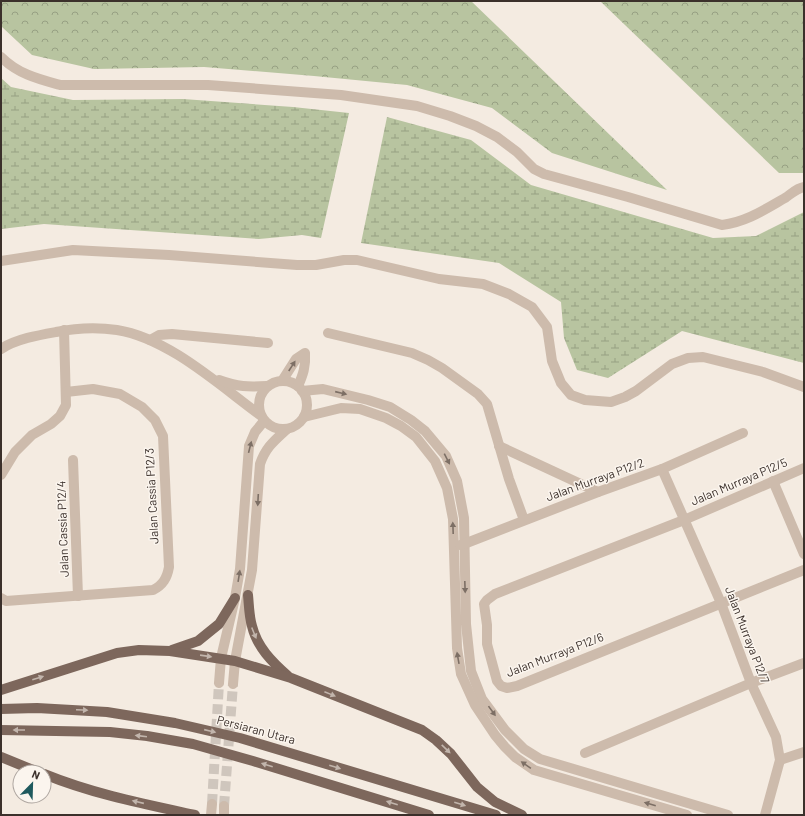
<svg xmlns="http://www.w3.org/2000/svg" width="805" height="816" font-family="Barlow,sans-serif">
	<defs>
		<pattern id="forest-crowns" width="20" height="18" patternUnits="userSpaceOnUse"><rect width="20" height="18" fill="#b8c4a0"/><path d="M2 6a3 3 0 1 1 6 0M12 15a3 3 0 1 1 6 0" fill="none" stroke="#97a083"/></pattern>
		<pattern id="wetland-marsh" width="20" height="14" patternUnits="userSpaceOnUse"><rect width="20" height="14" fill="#b8c4a0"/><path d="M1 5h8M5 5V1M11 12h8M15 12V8" fill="none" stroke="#97a083"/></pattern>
	</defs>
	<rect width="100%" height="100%" fill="#f4ebe1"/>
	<g fill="url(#forest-crowns)">
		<polygon points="1,1 471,1 667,190 552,153 492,108 407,85 314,76 204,67 94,69 32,55 2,27"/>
		<polygon points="600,1 804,1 804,173 779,173"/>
	</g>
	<g fill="url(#wetland-marsh)">
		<polygon points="1,78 11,87 73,100 183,99 293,107 349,113 321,238 302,235 259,239 44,224 1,229"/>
		<polygon points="387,117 471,140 531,185 713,238 756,236 804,212 804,363 682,331 608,378 577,370 564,338 561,302 499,263 361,243"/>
	</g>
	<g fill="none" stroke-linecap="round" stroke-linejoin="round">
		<g stroke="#cfc6bd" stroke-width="10" stroke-dasharray="10 5" stroke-linecap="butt">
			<polyline points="212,804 219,683"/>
			<polyline points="224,806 233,684"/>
		</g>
		<g stroke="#cdbbac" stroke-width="10">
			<path d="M1,57C18,74 38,79 60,85H208L341,95L417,106L450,116L476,126L497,137L517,152L534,169L544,174L628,197L722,225C746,222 764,210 785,198C791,194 797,188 804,187"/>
			<polyline points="1,261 73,250 169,255 297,265 316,265 344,260 357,260 439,279 483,284 509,294 532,307 547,327 552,361 561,383 571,395 585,400 611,402 625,397 636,391 672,364 688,358 703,357 763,372 804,387"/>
			<polyline points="328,333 412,353 428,360 442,368 478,394 487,404 509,479 524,520"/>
			<polyline points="150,340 159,335 172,334 268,343"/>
			<path d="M1,349C16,339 39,335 56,332C76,328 97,327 117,330C168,338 219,385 260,415"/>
			<path d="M219,380C238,387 248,387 267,386"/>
			<circle cx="283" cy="405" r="24"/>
			<path d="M282,381L296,359L305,353C306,366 303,375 298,386"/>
			<polyline points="302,391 323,389 368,400 390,407 411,420 425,431 446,456 457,481 464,518 466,624 471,671 482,699 505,730 524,749 540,759 728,815"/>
			<polyline points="304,417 341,408 360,409 386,418 401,426 416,437 435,461 447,488 453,519 457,648 461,674 475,705 495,735 505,747 515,757 534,770 687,815"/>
			<polyline points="499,446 598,492"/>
			<polyline points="73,460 78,596"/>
			<polyline points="804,468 684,520 495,594 487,600 484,604 487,625 487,644 497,681 501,686 507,688 517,686 804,570"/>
			<polyline points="662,469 721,603 751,683 776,737 780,760 765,815"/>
			<polyline points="1,475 15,452 32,435 51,424 60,416 66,405 64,330"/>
			<polyline points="773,481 804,554"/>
			<polyline points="460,545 464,544 598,492 662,469 743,433"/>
			<path d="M1,598L6,601L153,590C163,585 167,578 169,567L163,436L155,420L142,407L120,394L93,389L66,392"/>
			<polyline points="219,683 221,658 235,598 240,569 249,446 255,432 264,421"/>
			<path d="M233,684L235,661L252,570L260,464C266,447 274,441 287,429"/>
			<polyline points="585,753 751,683 804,663"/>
			<polyline points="780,760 804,752"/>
			<polyline points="211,815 212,804"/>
			<polyline points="224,815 224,806"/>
		</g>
		<g stroke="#7d675c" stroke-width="10">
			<path d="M248,595C249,605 249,616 252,626C257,647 272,662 288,676"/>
			<polyline points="172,650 198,641 219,624 235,598"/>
			<polyline points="1,690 117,653 139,650 170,651 235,661 291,678 422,730 436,740 451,754 477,787 495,802 522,815"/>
			<polyline points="1,709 37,708 107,712 175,723 240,738 496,815"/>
			<polyline points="1,730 110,732 147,736 193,744 253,761 429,815"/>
			<polyline points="1,757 38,772"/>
			<path d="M44,774C93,794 144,804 195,815"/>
		</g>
	</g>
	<defs><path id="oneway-solid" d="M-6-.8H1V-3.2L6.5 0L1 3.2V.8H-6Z"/></defs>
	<g fill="#7d6f65">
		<use href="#oneway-solid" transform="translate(292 366) rotate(-57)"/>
		<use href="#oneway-solid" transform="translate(341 393) rotate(13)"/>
		<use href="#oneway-solid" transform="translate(250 447) rotate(-76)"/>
		<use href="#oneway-solid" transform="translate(447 459) rotate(63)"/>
		<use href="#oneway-solid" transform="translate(258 500) rotate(93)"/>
		<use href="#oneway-solid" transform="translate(453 528) rotate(-92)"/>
		<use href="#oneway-solid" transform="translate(239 576) rotate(-81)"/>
		<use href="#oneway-solid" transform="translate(465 587) rotate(88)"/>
		<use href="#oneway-solid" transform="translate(458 658) rotate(-100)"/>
		<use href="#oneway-solid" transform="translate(492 711) rotate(54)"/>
		<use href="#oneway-solid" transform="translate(526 765) rotate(-145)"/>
		<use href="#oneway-solid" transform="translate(650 804) rotate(-164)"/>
	</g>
	<g fill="#c2b5ac">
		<use href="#oneway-solid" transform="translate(254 633) rotate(68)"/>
		<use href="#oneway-solid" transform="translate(206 656) rotate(8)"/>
		<use href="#oneway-solid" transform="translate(38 678) rotate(-18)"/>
		<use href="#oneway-solid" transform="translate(330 694) rotate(22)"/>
		<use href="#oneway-solid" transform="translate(82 710) rotate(3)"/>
		<use href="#oneway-solid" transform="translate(19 730) rotate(180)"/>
		<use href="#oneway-solid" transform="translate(210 731) rotate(13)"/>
		<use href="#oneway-solid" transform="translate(141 736) rotate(-173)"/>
		<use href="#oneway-solid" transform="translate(446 749) rotate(44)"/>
		<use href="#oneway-solid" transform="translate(267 765) rotate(-163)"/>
		<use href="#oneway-solid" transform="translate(335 767) rotate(17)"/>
		<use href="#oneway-solid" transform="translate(138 802) rotate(-167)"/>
		<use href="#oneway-solid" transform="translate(392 803) rotate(-163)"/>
		<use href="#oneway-solid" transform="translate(460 804) rotate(17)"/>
	</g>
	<g text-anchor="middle" stroke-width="3" stroke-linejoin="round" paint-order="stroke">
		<g font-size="12" fill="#3b302b" stroke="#fbf5ee">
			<text transform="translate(595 480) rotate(-20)" y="4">Jalan Murraya P12/2</text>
			<text transform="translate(739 482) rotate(-23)" y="4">Jalan Murraya P12/5</text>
			<text transform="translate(152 496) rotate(-93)" y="4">Jalan Cassia P12/3</text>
			<text transform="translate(63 529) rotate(-92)" y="4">Jalan Cassia P12/4</text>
			<text transform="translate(747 635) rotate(69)" y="4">Jalan Murraya P12/7</text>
			<text transform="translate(555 655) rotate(-21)" y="4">Jalan Murraya P12/6</text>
			<text transform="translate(256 730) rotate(15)" y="4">Persiaran Utara</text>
		</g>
	</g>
	<rect width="805" height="816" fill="none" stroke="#3b302b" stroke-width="4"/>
	<g transform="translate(32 784) rotate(23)"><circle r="19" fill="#fbf5ee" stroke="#aea6a0"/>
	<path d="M0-3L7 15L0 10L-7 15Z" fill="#1f5a5e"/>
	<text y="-6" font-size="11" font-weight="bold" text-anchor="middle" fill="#3b302b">N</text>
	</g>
</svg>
